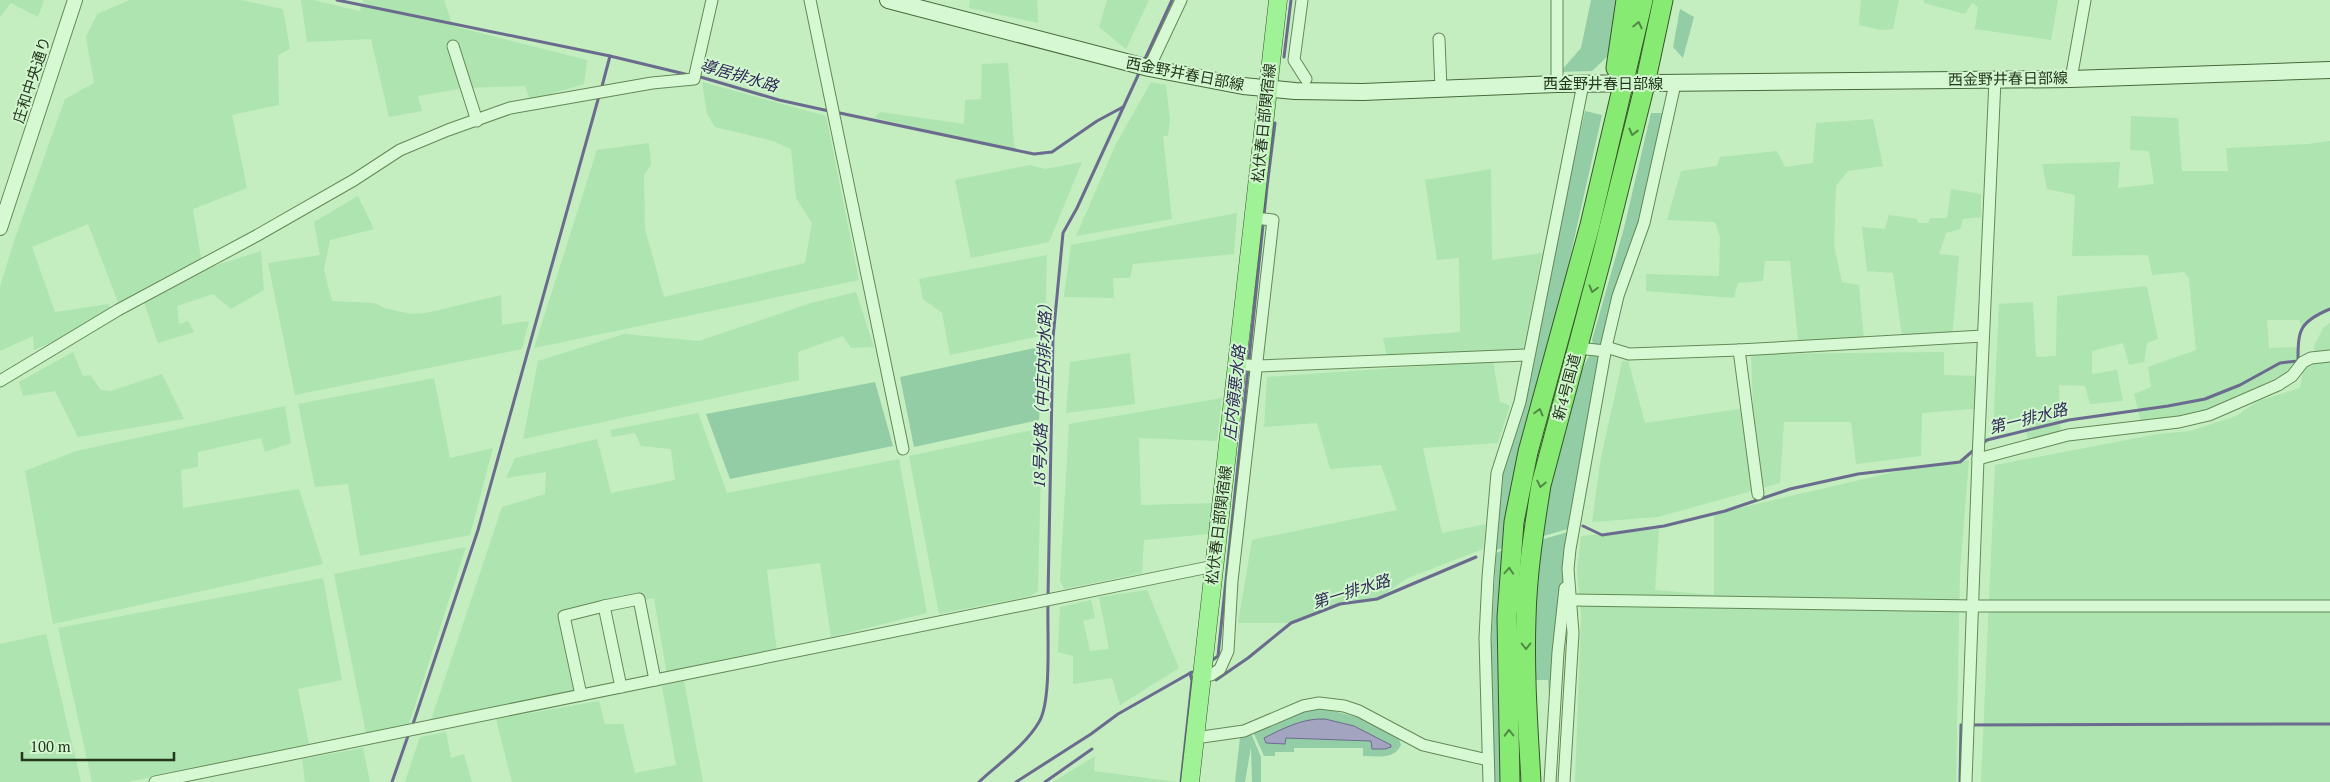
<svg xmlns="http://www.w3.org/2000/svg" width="2330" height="782" font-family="'PT Serif','Noto Sans JP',serif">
	<rect width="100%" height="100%" fill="#c4eebf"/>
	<g fill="#ade4af">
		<polygon points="0,0 44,0 38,17 11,3 0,17"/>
		<polygon points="130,0 241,0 283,9 290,49 278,55 279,105 232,115 247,188 193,209 202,264 201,270 261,251 264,290 231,309 213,294 177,306 179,324 188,321 194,332 158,343 143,300 121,310 88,224 32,247 55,312 109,304 112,317 34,350 33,336 0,351 0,287 14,241 65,99 94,83 86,37 97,14"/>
		<polygon points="301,0 313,0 360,11 363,0 444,0 453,26 587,60 584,84 530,100 525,86 464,88 418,96 422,111 389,117 371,39 307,42"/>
		<polygon points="970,0 1037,0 1038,23 969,8"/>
		<polygon points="1107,0 1149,0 1126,49 1099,27"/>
		<polygon points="1861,0 1899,0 1893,29 1881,30 1859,25"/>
		<polygon points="1924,0 2058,0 2051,40 1975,29 1978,7 1972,3 1965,14 1924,3"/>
		<polygon points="1008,63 1014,144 1016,151 875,118 880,112 964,124 965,100 981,99 982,64"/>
		<polygon points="702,82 826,116 859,280 534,348 597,150 649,143 651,165 644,175 645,229 664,297 805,263 812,223 796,198 791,149 773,141 715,127 707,114"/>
		<polygon points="1151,82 1166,85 1170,120 1168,136 1163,136 1172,219 1076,236 1116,144"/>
		<polygon points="2131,116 2178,118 2182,171 2228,171 2226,148 2308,144 2330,141 2330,309 2312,317 2303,330 2299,320 2267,320 2269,348 2299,347 2298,367 2222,405 2182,419 2141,422 2134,394 2151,387 2148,367 2196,350 2189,279 2184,272 2152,275 2148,255 2072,256 2075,195 2047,189 2042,164 2120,162 2118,188 2154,184 2149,151 2130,150"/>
		<polygon points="1873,119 1883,166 1848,171 1836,186 1834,245 1842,282 1859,285 1864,340 1798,340 1790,261 1765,261 1763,281 1738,283 1734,298 1646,291 1646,274 1719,276 1720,237 1715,222 1667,220 1681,171 1717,166 1720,157 1777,151 1785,167 1813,163 1816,123"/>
		<polygon points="1082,162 1049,242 971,258 955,180 1030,165 1045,169"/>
		<polygon points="1491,169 1492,260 1542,253 1523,354 1387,358 1383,338 1460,332 1459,258 1437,260 1425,180"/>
		<polygon points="1951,189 1981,194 1981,217 1963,219 1960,229 1946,233 1939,254 1959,256 1952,340 1902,335 1893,273 1867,271 1862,227 1885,229 1889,215 1917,219 1918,223 1928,223 1930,218 1947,218"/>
		<polygon points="358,196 374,229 330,240 324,270 332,301 374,303 385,308 410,314 426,313 501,295 502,325 529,321 522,349 295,395 268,263 320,255 314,222"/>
		<polygon points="1237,213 1234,254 1133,264 1130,278 1113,278 1114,298 1064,297 1071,245"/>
		<polygon points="1047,255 1045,335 950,355 942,313 923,299 919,279"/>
		<polygon points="2147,286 2158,339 2147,343 2144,362 2129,365 2123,343 2092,351 2092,374 2117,370 2123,401 2090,404 2085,386 2059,385 2061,441 2030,445 2023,422 1993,428 1999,304 2033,302 2036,357 2056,356 2057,296"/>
		<polygon points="856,292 874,347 851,348 843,336 798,352 799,380 523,439 538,361 624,334 699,341 811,303"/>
		<polygon points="2330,323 2330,355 2315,355 2314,346 2323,328"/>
		<polygon points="73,352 83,376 90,375 101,390 111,391 162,374 184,419 78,437 55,391 23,396 19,382"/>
		<polygon points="1944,352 1944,375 1985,376 1984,408 1922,413 1921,456 1856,464 1851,422 1784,422 1780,483 1658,517 1592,522 1600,463 1622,362 1628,360 1645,423 1753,407 1751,354"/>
		<polygon points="1130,353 1135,404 1066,413 1070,362"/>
		<polygon points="2305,359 2330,360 2330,782 1981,782 1995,465 2158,434 2190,431 2236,416 2258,401 2300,388"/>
		<polygon points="1493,361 1500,402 1510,405 1498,443 1423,448 1442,533 1486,524 1483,549 1408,578 1377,599 1334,605 1291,623 1238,623 1252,540 1397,510 1381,465 1330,469 1317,423 1264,427 1267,377"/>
		<polygon points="434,378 450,458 493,448 470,535 360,556 348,484 315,487 298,404"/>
		<polygon points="1222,398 1217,441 1139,438 1141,505 1214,503 1209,534 1144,540 1142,573 1064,589 1060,580 1069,424"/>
		<polygon points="285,406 291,443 265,452 261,438 198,452 198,467 181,470 183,508 299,489 323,564 53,624 25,471 76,451"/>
		<polygon points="698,413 727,493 899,459 927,613 831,637 820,563 767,570 777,652 667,675 654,598 568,618 584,694 430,723 502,507 545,494 546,472 506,478 515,458 597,439 611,493 675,480 671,449 641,446 635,433 612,437 610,430"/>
		<polygon points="1042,428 1038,591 1031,596 939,614 909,456"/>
		<polygon points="1969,460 1960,571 1956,782 1575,782 1581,616 1577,571 1581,536 1659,529 1655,590 1714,595 1714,514 1907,469"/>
		<polygon points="466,547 409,724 366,733 334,574"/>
		<polygon points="323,578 342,680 298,689 309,744 128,782 92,782 58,628"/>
		<polygon points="1147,590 1179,668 1120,705 1112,678 1073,684 1073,656 1058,652 1060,607 1091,600 1095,618 1083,621 1090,651 1109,649 1099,597"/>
		<polygon points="46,634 81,782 0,782 0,644"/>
		<polygon points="684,681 703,782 512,782 496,719 599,701 605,724 623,724 635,773 676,765 662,686"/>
		<polygon points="446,732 451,758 464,754 472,782 405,782 420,737"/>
		<polygon points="363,748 370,782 305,782 302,759"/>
		<polygon points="1095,756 1094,771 1177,782 1053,782"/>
	</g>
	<g fill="#93cda6" fill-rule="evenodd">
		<polygon points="1591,0 1617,0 1608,56 1592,71 1560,72 1581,48"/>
		<polygon points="1680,9 1694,17 1683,58 1673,47"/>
		<polygon points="1585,111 1602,115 1505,547 1496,550 1503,473"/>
		<polygon points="1651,113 1664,113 1641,216 1602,348 1593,344 1592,340 1624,228"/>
		<polygon points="1044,346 1039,420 914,447 900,377"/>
		<path d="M1591,354H1600L1568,529L1540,537C1546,510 1576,366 1591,354Z"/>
		<polygon points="875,382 893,446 730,479 706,414"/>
		<polygon points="1568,532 1550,710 1548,680 1533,680 1533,620 1540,540"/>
		<polygon points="1504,550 1503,782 1493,782 1491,647 1496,553"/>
		<path d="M1326,709L1360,718L1399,739L1401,745C1394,760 1377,756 1363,756V748H1294V752H1275V756H1264L1253,732L1308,710ZM1325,719L1354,726L1385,749H1372L1371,741L1286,738Z"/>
		<polygon points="1251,733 1261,757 1261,782 1252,782 1251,747 1245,782 1235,782 1240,738"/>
	</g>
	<path fill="#a3a5c0" stroke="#6a6b8e" d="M1325,719L1354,726L1391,745V747L1385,749H1372L1371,741L1286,738L1285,744L1266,743L1264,738C1284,728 1303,718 1325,719Z"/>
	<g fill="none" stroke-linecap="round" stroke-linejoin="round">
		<g stroke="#6a6b8e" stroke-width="3">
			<polyline points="337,0 610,56 689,75"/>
			<polyline points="1284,57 1291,0"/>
			<polyline points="1144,61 1172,0"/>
			<polyline points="697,76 779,100 829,111"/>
			<polyline points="601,90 610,56"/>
			<polyline points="835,112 1034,154 1052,152 1097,121 1123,107"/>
			<path d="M1982,444L1987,440L2069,420L2168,406L2205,399L2240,385L2280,363L2298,361C2298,330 2299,322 2330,309"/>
			<polyline points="1583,526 1602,535 1664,526 1725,511 1790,489 1858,474 1960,462 1975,449"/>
			<polyline points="1048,597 1053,338 1063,233 1077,208 1140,71"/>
			<polyline points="1211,661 1218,656 1267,187 1275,123"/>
			<polyline points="1216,680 1248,658 1291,623 1340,604 1377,599 1476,557"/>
			<polyline points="412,727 478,530 599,96"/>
			<polyline points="392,782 409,733"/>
			<path d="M979,782C999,763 1025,746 1039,722C1052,701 1047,631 1048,603"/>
			<polyline points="1016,782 1091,734 1118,714 1192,672"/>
			<polyline points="1045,782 1092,749"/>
			<polyline points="1181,782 1192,681 1190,673"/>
			<polyline points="1960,782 1961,725 2330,724"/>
		</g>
		<defs>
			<g id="minor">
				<polyline points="810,0 903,449"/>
				<polyline points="1302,0 1294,60 1306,79"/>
				<polyline points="1557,0 1557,84"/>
				<polyline points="1439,39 1441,89"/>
				<polyline points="453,46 477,121"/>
				<polyline points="1149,68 1181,0"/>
				<polyline points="2071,79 2085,0"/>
				<polyline points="1606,347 1629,354 1739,350 1983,336"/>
				<polyline points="1578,348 1605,351"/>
				<polyline points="1739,350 1758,494"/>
				<polyline points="1237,364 1257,366 1528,355"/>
				<polyline points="0,381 118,310 256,236 354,180 400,150 448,130 510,108 652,83 694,79 712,0"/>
				<polyline points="1978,459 2068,435 2179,422 2209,415 2278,385 2292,376 2303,362 2311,358 2330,356"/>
				<polyline points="1572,600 1973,606 2330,606"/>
				<polyline points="1202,675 1211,675 1220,669 1228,651 1232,581 1273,220 1254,218"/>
				<polyline points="621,687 604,606 639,599 655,680"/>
				<polyline points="581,695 564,616 604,606"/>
				<polyline points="1195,738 1244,731 1303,706 1319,703 1344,706 1359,711 1423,745 1488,760"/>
				<polyline points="155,782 1214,566"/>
				<polyline points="1489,782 1485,638 1488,577 1497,473 1520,402 1583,84"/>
				<polyline points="1550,782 1558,652 1565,588"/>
				<polyline points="1564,782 1573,633 1568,569 1570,549 1606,347 1618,296 1644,223 1675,84"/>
				<polyline points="1966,782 1978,459 1995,80"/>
			</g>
			<polyline id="tertiary" points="0,228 75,0"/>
			<polyline id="secondary" points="888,0 1149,68 1243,86 1295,91 1363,92 1557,84 2071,79 2330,70"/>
			<polyline id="primary" points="1190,782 1278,0"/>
			<g id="trunk">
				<polyline points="1616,68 1626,0"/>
				<polyline points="1510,782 1507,617 1514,522 1528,452 1590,225 1643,0"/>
				<path d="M1531,782C1528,727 1524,672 1526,618C1527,573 1534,529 1541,485L1602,256L1645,84L1663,0"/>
			</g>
		</defs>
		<use href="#minor" stroke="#648857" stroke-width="13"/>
		<use href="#tertiary" stroke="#648857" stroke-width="16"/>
		<use href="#secondary" stroke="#48693b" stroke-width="18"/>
		<use href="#primary" stroke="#39552c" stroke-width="19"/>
		<use href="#trunk" stroke="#39552c" stroke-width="21"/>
		<use href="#minor" stroke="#d6f9d3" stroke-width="11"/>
		<use href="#tertiary" stroke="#d6f9d3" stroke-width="14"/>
		<use href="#secondary" stroke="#d6f9d3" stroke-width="16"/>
		<use href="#primary" stroke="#9ff396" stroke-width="18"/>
		<use href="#trunk" stroke="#87ea72" stroke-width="19"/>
	</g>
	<defs><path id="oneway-chevron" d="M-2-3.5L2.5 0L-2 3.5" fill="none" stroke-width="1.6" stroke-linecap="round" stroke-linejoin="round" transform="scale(1.25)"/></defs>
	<g stroke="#518843">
		<use href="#oneway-chevron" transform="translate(1638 25) rotate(-77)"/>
		<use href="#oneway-chevron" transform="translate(1633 132) rotate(104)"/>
		<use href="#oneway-chevron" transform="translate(1593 289) rotate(105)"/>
		<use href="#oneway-chevron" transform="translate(1539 412) rotate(-75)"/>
		<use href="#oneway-chevron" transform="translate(1541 484) rotate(102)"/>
		<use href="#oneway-chevron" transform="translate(1509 571) rotate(-86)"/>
		<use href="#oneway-chevron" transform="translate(1526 646) rotate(90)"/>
		<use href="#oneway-chevron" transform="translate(1509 733) rotate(-91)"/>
	</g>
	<g text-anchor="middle" stroke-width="4" stroke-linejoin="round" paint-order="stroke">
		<g font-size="15" fill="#24371c" stroke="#d2f6cf">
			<text transform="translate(1185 74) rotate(11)" y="5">西金野井春日部線</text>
			<text transform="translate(2008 79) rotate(-1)" y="5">西金野井春日部線</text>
			<text transform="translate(32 80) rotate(-72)" y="5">庄和中央通り</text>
			<text x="1603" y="89">西金野井春日部線</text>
			<text transform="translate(1264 123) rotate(-84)" y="5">松伏春日部関宿線</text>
			<text transform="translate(1567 387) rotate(-75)" y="5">新4号国道</text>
			<text transform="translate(1219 525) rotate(-83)" y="5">松伏春日部関宿線</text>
		</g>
		<g font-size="16" font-style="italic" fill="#312b57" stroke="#d2f6cf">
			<text transform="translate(739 75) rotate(16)" y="6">導居排水路</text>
			<text transform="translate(1042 392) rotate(-88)" y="6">18号水路（中庄内排水路）</text>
			<text transform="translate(1234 393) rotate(-84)" y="6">庄内領悪水路</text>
			<text transform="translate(2028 418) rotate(-14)" y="6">第一排水路</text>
			<text transform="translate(1351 591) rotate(-17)" y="6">第一排水路</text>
		</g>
	</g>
	<path d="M22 752v8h152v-8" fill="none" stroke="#24371c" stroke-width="2.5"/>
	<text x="30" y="752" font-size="15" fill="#24371c" stroke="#d2f6cf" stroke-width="4" paint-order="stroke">100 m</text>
</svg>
